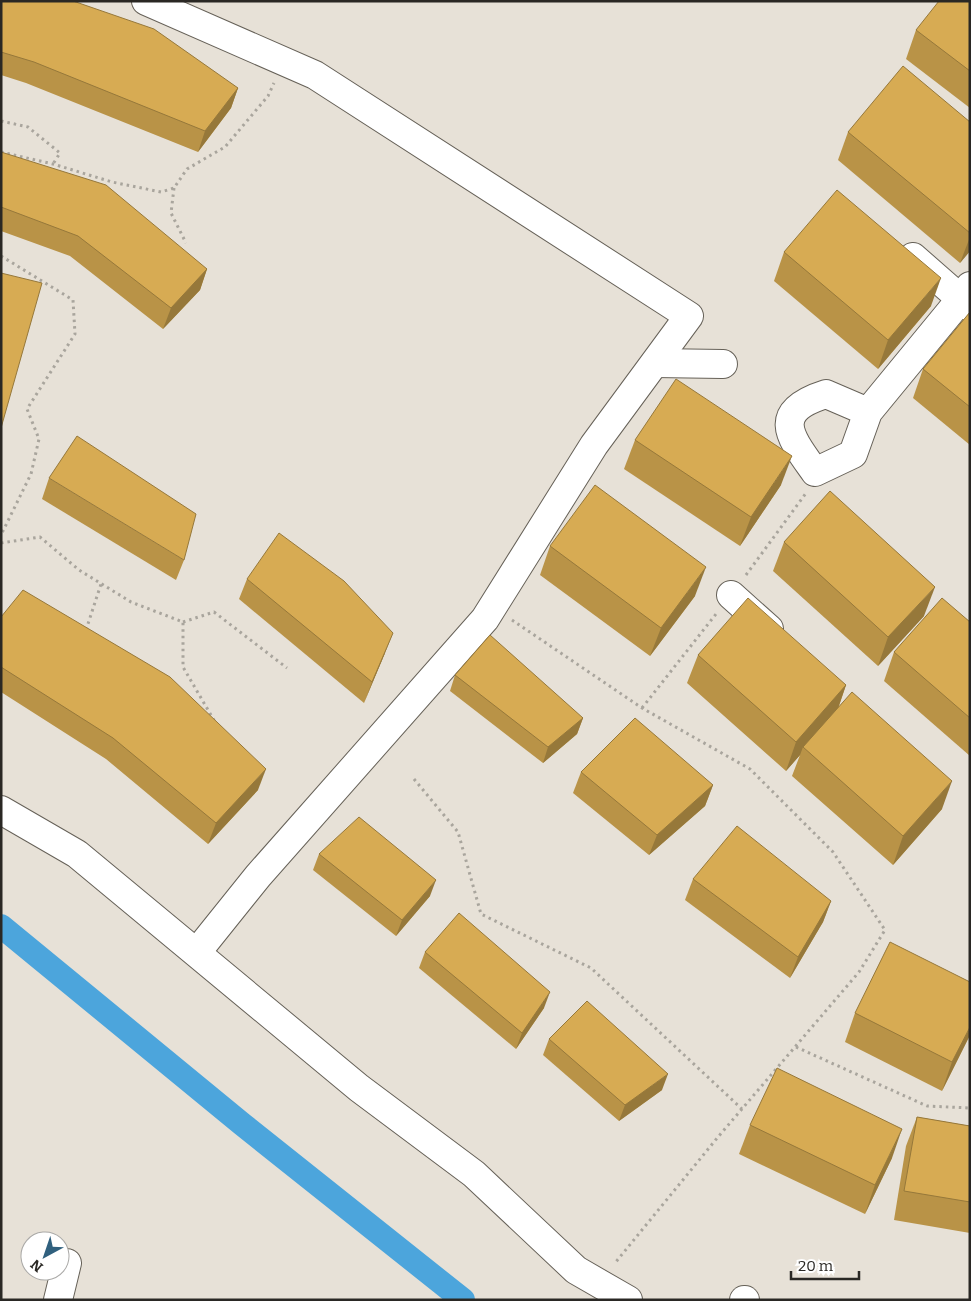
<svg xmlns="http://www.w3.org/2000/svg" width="971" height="1301" font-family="Bitter,serif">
	<rect width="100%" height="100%" fill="#e7e1d7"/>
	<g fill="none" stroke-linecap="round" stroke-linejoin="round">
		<polyline stroke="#4ca5dc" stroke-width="24" points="1,926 242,1124 463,1300"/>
		<defs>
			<g id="minor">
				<polyline points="146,1 315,75 689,316 594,445 485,619 258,876 197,952"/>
				<polyline points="913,257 970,307"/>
				<polyline points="655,363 723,364"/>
				<path d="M868,412L826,394C769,412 790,437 815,472L853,454L868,412L960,300L970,286"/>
				<polyline points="731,595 769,629"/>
				<polyline points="1,810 77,854 359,1088 474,1174 576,1270 628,1300"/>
				<polyline points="58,1300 67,1263"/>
				<polyline points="744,1300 745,1300"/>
			</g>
		</defs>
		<use href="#minor" stroke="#666158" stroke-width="30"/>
		<g stroke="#a9a59d" stroke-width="3" stroke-dasharray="2.5 4" stroke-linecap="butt">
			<polyline points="1,121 28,127 60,153 53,164"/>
			<polyline points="1,152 53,164 112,182 161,192 174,188 187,169 225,147 268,96 274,83"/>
			<polyline points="174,188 171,213 186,243"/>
			<polyline points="1,256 73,300 75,334 27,409 39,439 31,474 1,535"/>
			<polyline points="1,543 40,537 79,570 131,602 183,622 183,667 215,722"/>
			<polyline points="746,575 806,493"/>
			<polyline points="512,620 642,708 750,769 833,852 885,930 859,972 718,1137 615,1263"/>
			<polyline points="183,622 214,612 287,668"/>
			<polyline points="86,630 101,584"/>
			<polyline points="642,708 716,614"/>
			<polyline points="414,779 458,832 481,914 591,968 742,1109"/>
			<polyline points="796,1047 927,1106 970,1108"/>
		</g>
		<use href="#minor" stroke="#fff" stroke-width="28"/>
	</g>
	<g fill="#b99347">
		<polygon points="1,1 238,88 231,108 198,152 26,83 1,75"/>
		<polygon points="970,1 970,108 906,59 916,30"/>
		<polygon points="970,122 970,251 960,263 838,160 848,132"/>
		<polygon points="1,152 207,269 200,290 163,329 70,256 1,231"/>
		<polygon points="784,252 931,306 878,369 774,281"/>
		<polygon points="970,312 970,445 913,398 923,369"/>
		<polygon points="635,440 781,485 740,546 624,469"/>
		<polygon points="49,478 184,560 176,580 42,499"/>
		<polygon points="784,542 924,616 878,666 773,571"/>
		<polygon points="550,546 695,596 650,656 540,575"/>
		<polygon points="247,579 385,653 364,703 239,599"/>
		<polygon points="1,617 258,790 208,844 106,759 1,692"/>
		<polygon points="970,622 970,756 884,681 894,652"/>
		<polygon points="698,655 846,685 839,706 942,809 893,865 792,776 800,755 786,771 687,683"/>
		<polygon points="455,675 583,718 577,734 543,763 450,691"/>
		<polygon points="581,772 713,785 705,806 649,855 573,793"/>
		<polygon points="319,854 430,896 396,936 313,870"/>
		<polygon points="693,879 831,901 823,922 790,978 685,900"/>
		<polygon points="425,952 544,1008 516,1049 419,968"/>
		<polygon points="855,1013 970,1035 942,1091 845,1042"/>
		<polygon points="549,1039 662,1090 619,1121 543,1055"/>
		<polygon points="917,1117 970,1126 970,1233 894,1220 906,1146"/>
		<polygon points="750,1125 892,1158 865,1214 739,1154"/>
	</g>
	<g fill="#96783a">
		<polygon points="238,88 231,108 198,152 205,131"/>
		<polygon points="970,237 970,251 960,263"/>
		<polygon points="207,269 200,290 163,329 171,308"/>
		<polygon points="941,278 931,306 878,369 888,340"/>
		<polygon points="792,456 781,485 740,546 751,517"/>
		<polygon points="706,567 695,596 650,656 661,628"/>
		<polygon points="935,587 924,616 878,666 888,637"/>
		<polygon points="393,633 385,653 364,703 372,682"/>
		<polygon points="846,685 836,714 803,747 800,755 786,771 796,742"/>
		<polygon points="583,718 577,734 543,763 548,747"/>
		<polygon points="266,769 258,790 208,844 216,823"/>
		<polygon points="952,781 942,809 893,865 903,836"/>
		<polygon points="713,785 705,806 649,855 657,835"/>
		<polygon points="436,880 430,896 396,936 402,920"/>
		<polygon points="831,901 823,922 790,978 798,957"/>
		<polygon points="550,992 544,1008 516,1049 522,1033"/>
		<polygon points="970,1027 970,1035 942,1091 952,1062"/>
		<polygon points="668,1074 662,1090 619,1121 625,1105"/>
		<polygon points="902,1129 892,1158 865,1214 875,1185"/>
	</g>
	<g fill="#d7ab53" stroke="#96783a">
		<polygon points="1,1 73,1 154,29 238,88 205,131 34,62 1,52"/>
		<polygon points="939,1 970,1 970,71 916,30"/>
		<polygon points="903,66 970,122 970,233 848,132"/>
		<polygon points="1,152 106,185 207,269 171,308 78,236 1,207"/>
		<polygon points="837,190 941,278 888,340 784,252"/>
		<polygon points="1,273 42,283 1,428"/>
		<polygon points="970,312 970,407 923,369"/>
		<polygon points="676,379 792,456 751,517 635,440"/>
		<polygon points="77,436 196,514 184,560 49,478"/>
		<polygon points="595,485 706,567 661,628 550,546"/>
		<polygon points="830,491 935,587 888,637 784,542"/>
		<polygon points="279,533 344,581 393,633 372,682 247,579"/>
		<polygon points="23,590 170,677 266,769 216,823 113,738 1,667 1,617"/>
		<polygon points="748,598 846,685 796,742 698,655"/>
		<polygon points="942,598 970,622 970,718 894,652"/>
		<polygon points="490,635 583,718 548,747 455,675"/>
		<polygon points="852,692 952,781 903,836 803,747"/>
		<polygon points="635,718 713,785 657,835 581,772"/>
		<polygon points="359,817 436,880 402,920 319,854"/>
		<polygon points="737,826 831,901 798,957 693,879"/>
		<polygon points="459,913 550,992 522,1033 425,952"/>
		<polygon points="890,942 970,982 970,1027 952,1062 855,1013"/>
		<polygon points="587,1001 668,1074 625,1105 549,1039"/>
		<polygon points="777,1068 902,1129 875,1185 750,1125"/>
		<polygon points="917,1117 970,1126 970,1202 904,1191"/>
	</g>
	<rect width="971" height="1301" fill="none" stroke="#2a2824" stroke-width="5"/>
	<g transform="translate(45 1256) rotate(220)"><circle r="24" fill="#ffffff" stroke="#aaa9a7"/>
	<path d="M0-4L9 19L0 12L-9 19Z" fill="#30607e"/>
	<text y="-8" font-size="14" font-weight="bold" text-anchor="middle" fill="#2a2824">N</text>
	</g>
	<path d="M791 1271v8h68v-8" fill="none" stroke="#2a2824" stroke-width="2.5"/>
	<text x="798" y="1271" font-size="15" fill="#2a2824" stroke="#ffffff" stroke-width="4" paint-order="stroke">20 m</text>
</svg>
